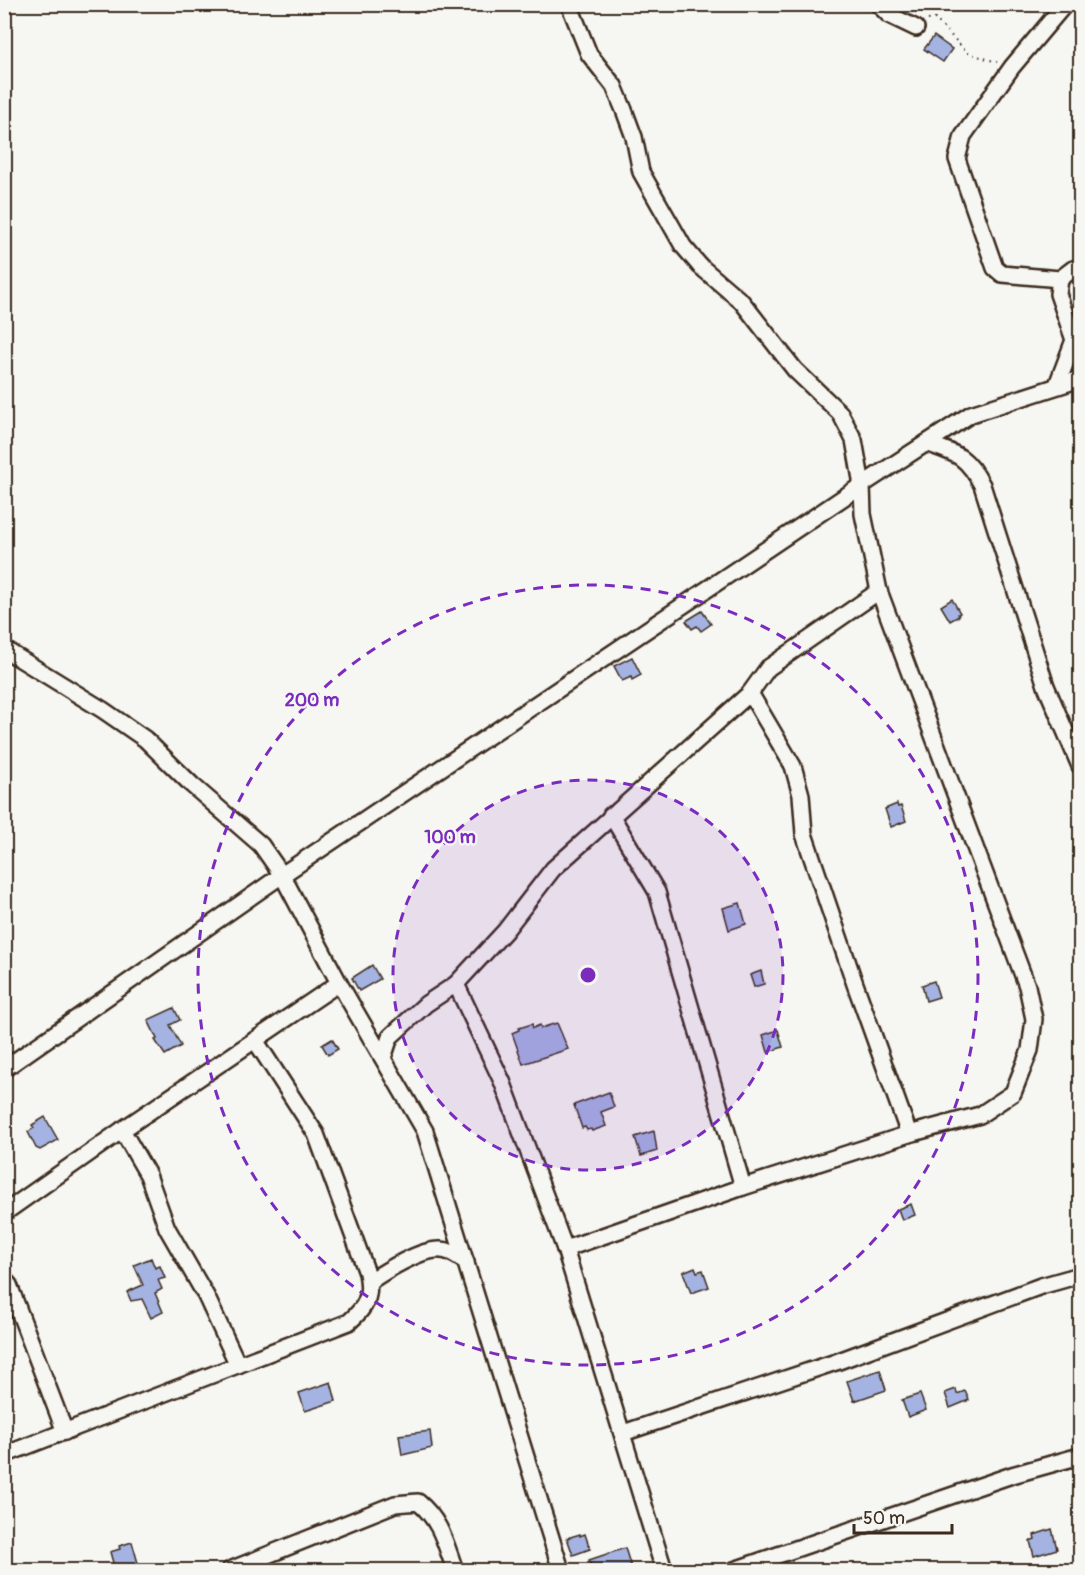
<svg xmlns="http://www.w3.org/2000/svg" width="1085" height="1575" font-family="Pangolin,sans-serif">
	<rect width="100%" height="100%" fill="#f6f6f2"/>
	<filter id="ink" filterUnits="userSpaceOnUse"><feTurbulence type="fractalNoise" baseFrequency=".0167" numOctaves="2"/><feDisplacementMap in="SourceGraphic" scale="12" xChannelSelector="R" yChannelSelector="G"/><feConvolveMatrix kernelMatrix="1 2 1 2 8 2 1 2 1" color-interpolation-filters="sRGB"/></filter>
	<g filter="url(#ink)">
		<g fill="#a4b3e2" stroke="#3b2a1e" stroke-width="1.5">
			<polygon points="934,36 952,49 943,62 924,49"/>
			<polygon points="952,599 960,613 958,614 959,616 950,621 941,606"/>
			<polygon points="702,611 711,624 701,631 697,626 692,629 686,621"/>
			<polygon points="632,657 641,675 632,680 631,677 622,681 614,666"/>
			<polygon points="897,804 898,807 901,806 906,821 891,827 885,809"/>
			<polygon points="740,903 746,924 729,930 723,908"/>
			<polygon points="372,965 380,979 359,991 352,978"/>
			<polygon points="761,971 764,984 754,987 750,975"/>
			<polygon points="934,981 939,997 926,1001 922,985"/>
			<polygon points="174,1008 180,1020 170,1025 181,1046 165,1055 155,1040 157,1039 148,1020"/>
			<polygon points="557,1023 568,1049 523,1064 512,1033 519,1030 519,1028 532,1024 533,1028 540,1025 541,1028"/>
			<polygon points="778,1030 783,1047 768,1052 763,1035"/>
			<polygon points="332,1039 338,1049 328,1055 322,1045"/>
			<polygon points="609,1092 614,1107 601,1112 606,1126 592,1131 591,1129 587,1130 585,1127 582,1128 574,1105"/>
			<polygon points="45,1117 58,1140 40,1150 36,1148 28,1132 34,1128 32,1125"/>
			<polygon points="654,1131 657,1151 641,1156 635,1137"/>
			<polygon points="911,1204 915,1215 902,1220 898,1209"/>
			<polygon points="151,1258 155,1268 160,1266 165,1278 158,1280 162,1289 155,1293 163,1312 151,1318 142,1299 131,1301 127,1292 143,1285 134,1265"/>
			<polygon points="695,1267 697,1272 703,1270 709,1287 691,1293 683,1272"/>
			<polygon points="880,1370 886,1390 854,1401 847,1381"/>
			<polygon points="331,1382 336,1401 305,1411 299,1393"/>
			<polygon points="956,1389 957,1394 965,1391 969,1400 950,1408 945,1393"/>
			<polygon points="920,1394 926,1410 908,1417 902,1400"/>
			<polygon points="430,1431 432,1448 402,1455 399,1435"/>
			<polygon points="1052,1529 1057,1549 1034,1556 1030,1541 1035,1539 1034,1535"/>
			<polygon points="580,1534 580,1536 585,1534 590,1549 573,1555 567,1538"/>
			<polygon points="132,1542 140,1570 115,1570 110,1552 120,1549 119,1546"/>
			<polygon points="625,1548 631,1567 621,1570 593,1570 589,1560"/>
		</g>
		<g fill="none" stroke-linecap="round" stroke-linejoin="round">
			<defs>
				<g id="minor">
					<polyline points="878,4 889,15 916,28"/>
					<polyline points="1065,4 1012,67 963,136 957,159 995,268 1002,274 1060,279 1073,269 1080,267"/>
					<polyline points="1057,385 1074,340 1058,294 1060,279"/>
					<path d="M926,443C957,454 966,455 982,485L1046,686L1080,766"/>
					<polyline points="4,649 103,710 145,739 192,785 261,845 282,875 339,983 425,1131 561,1570"/>
					<polyline points="750,693 793,766 801,795 804,834 855,984 909,1134"/>
					<polyline points="611,815 657,892 743,1187"/>
					<polyline points="456,984 502,1081 565,1249 664,1570"/>
					<polyline points="383,1058 390,1037 426,1004 456,984 505,931 553,869 750,693 768,668 879,591"/>
					<polyline points="4,1069 282,875 862,485 971,414 1080,379"/>
					<polyline points="122,1130 148,1175 167,1228 206,1296 238,1365"/>
					<polyline points="4,1213 122,1130 339,983"/>
					<polyline points="565,1249 743,1187 909,1134 980,1115 1013,1093 1030,1050 1034,1019 1027,986 879,591 863,514 862,485 854,440 840,413 795,370 742,302 700,266 683,246 641,172 634,137 624,110 614,86 589,54 569,4"/>
					<polyline points="4,1279 9,1285 65,1432"/>
					<path d="M369,1282C385,1271 422,1248 441,1250C451,1250 458,1257 466,1262"/>
					<polyline points="623,1433 836,1362 1041,1286 1080,1275"/>
					<path d="M4,1455L349,1322C366,1307 372,1297 367,1273L316,1134L255,1040"/>
					<path d="M230,1570L395,1504L418,1502C441,1521 445,1543 455,1570"/>
					<polyline points="734,1570 1012,1475 1080,1456"/>
				</g>
			</defs>
			<use href="#minor" stroke="#3b2a1e" stroke-width="20"/>
			<polyline stroke="#3b2a1e" stroke-width="2" stroke-dasharray="1.5 4.5" stroke-linecap="butt" points="928,20 935,19 968,53 997,62"/>
			<use href="#minor" stroke="#f6f6f2" stroke-width="15"/>
		</g>
	</g>
	<circle cx="588" cy="975" r="195" fill="#7b2cbf" fill-opacity=".12"/>
	<g fill="none" stroke="#7b2cbf" stroke-width="3" stroke-dasharray="10 8">
		<circle cx="588" cy="975" r="195"/>
		<circle cx="588" cy="975" r="390"/>
	</g>
	<circle cx="588" cy="975" r="9" fill="#7b2cbf" stroke="#f6f6f2" stroke-width="3"/>
	<g font-size="18" text-anchor="middle" font-weight="bold" fill="#7b2cbf" stroke="#f6f6f2" stroke-width="4.5" stroke-linejoin="round" paint-order="stroke">
		<text x="312" y="706">200 m</text>
		<text x="450" y="843">100 m</text>
	</g>
	<rect width="1085" height="1575" fill="none" stroke="#f6f6f2" stroke-width="24"/>
	<rect x="12" y="12" width="1061" height="1551" fill="none" stroke="#3b2a1e" stroke-width="2" filter="url(#ink)"/>
	<path d="M854 1524v9h98v-9" fill="none" stroke="#3b2a1e" stroke-width="3"/>
	<text x="863" y="1524" font-size="18" fill="#3b2a1e" stroke="#f6f6f2" stroke-width="4.5" paint-order="stroke">50 m</text>
</svg>
